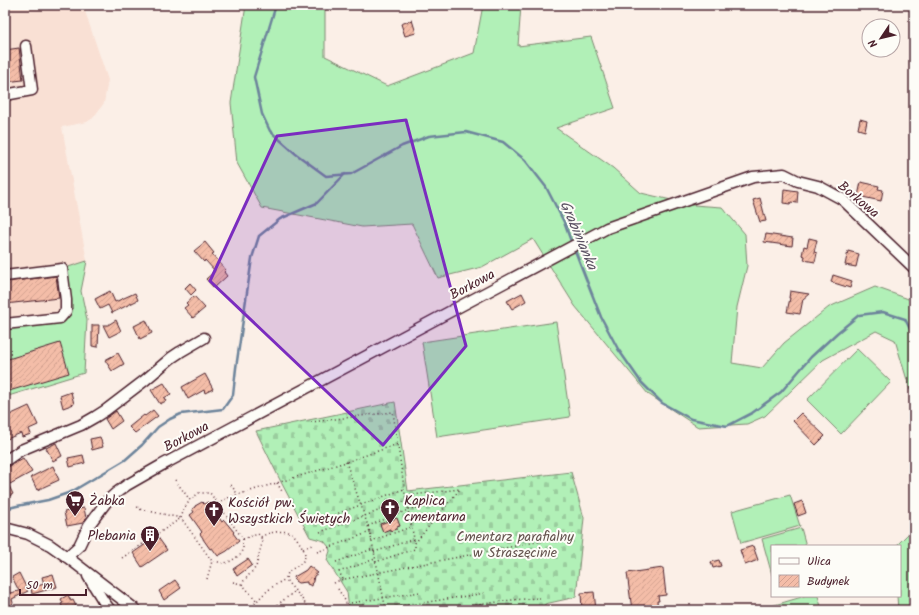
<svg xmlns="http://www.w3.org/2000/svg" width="919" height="615" font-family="Kalam,sans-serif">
	<defs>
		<pattern id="cemetery-stones" width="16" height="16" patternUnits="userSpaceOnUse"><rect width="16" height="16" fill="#b1f0b7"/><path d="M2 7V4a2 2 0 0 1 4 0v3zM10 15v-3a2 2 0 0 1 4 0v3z" fill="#9acd9e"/></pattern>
		<pattern id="building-hatch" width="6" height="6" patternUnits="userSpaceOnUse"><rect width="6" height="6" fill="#f4bda8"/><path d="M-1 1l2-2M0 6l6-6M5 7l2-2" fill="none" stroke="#d3a291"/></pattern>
	</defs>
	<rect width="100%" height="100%" fill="#fbefe7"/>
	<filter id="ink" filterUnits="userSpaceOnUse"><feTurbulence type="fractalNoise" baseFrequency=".025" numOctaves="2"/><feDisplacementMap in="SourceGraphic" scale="8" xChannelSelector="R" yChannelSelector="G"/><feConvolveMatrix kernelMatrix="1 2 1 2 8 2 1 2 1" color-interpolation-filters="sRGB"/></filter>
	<g filter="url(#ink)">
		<polygon fill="#f9e0d4" points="5,5 83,5 108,80 104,103 93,118 87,122 62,127 87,261 62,270 68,320 5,325"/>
		<g fill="#b1f0b7" stroke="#7e8871">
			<polygon points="246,5 325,5 325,56 387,86 474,53 483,5 521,5 518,46 591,37 615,108 556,128 613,168 641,193 693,205 722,207 745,234 747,266 737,307 732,363 762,368 784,343 829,307 875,287 914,301 914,391 910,390 895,340 876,331 823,360 765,416 747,424 698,427 648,394 575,306 533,239 482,267 438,278 412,224 362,227 262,208 237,163 231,103"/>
			<polygon points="87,261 81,291 87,320 84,373 5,397 5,325 68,319 62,269"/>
			<polygon points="556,322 570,417 437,437 422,342"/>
			<polygon points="857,349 891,382 841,434 807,400"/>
			<polygon points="790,495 800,526 741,543 732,511"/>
			<polygon points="801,528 806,546 772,546 772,575 762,539"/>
			<polygon points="914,528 914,610 898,610 897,596 900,596 900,546 896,546"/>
			<polygon points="805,596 818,596 822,610 758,610"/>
		</g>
		<polygon fill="url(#cemetery-stones)" stroke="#7e8871" points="395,402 408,491 571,472 584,518 576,597 545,604 544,610 349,610 347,592 327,560 330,551 329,547 324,541 310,537 281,482 256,431"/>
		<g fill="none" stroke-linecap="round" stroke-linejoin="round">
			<g stroke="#6d849b" stroke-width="2.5">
				<polyline points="276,5 254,77 262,114 270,131 296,154 326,176 351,174 402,146 429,136 466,132 503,142 525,160 546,187 564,222 572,244"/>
				<polyline points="574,248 601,317 618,349 641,382 662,403 691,419 727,426 752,413 781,392 811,357 837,333 859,315 883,312 905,319 913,335 914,348"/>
				<polyline points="5,509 17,506 48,500 71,492 125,460 142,445 158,427 170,419 181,414 223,409 233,395 236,368 252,258 259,236 280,219 317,203 345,174"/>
			</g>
		</g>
		<g fill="url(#building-hatch)" stroke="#4a1f2b">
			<polygon points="412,20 416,33 405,36 401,24"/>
			<polygon points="19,48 23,80 5,82 5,50"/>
			<polygon points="860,119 867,121 865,131 858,129"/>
			<polygon points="861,182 879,186 878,189 883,190 881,201 858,196"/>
			<polygon points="784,189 798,191 797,203 791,202 790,204 783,203"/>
			<polygon points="760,198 766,221 760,222 753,200"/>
			<polygon points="766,234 793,238 792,246 764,242"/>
			<polygon points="809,238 817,240 814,252 817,253 815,262 804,260 805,256 802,255 804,246 807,247"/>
			<polygon points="205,242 214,253 212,254 226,270 224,272 227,276 214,288 206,279 215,271 205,260 204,262 194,251"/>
			<polygon points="848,251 859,254 856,267 845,265"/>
			<polygon points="833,275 852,281 850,288 831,282"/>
			<polygon points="56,276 59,298 5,304 5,282"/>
			<polygon points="190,283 196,290 191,295 185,288"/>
			<polygon points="110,291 115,302 135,293 138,300 112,313 108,305 100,309 95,299"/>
			<polygon points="790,291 809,294 803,299 800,314 787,312 790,298 789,298"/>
			<polygon points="522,293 526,301 512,309 507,301"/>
			<polygon points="194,296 205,308 193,318 184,308 188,305 186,303"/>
			<polygon points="116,320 121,331 109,337 103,325 108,325"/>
			<polygon points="146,320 152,333 140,339 134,326"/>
			<polygon points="92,325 99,325 98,347 92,346"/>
			<polygon points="60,343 69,373 9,391 5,378 5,360"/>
			<polygon points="118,353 124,364 112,371 105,360"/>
			<polygon points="205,374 213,389 205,393 204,390 188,399 182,387"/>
			<polygon points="164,383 171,394 164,398 166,401 160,404 151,390"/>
			<polygon points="71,392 74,404 63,408 60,396"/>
			<polygon points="29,406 38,425 29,429 31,434 22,437 21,433 7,439 5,434 5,429 8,428 5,420 5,417"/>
			<polygon points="153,410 158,416 135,433 129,427 144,415 145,416"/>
			<polygon points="116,411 122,421 111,429 105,419"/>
			<polygon points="801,413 825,436 816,445 793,421"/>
			<polygon points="100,437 103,447 92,450 90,439"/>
			<polygon points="56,443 62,456 53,461 46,448"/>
			<polygon points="83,455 85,463 70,467 68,458"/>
			<polygon points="23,458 32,472 10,484 5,475 5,469"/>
			<polygon points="53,466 59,480 37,490 31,477"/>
			<polygon points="5,478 13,494 5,498"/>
			<polygon points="802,501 806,513 798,516 794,504"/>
			<polygon points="202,502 204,504 208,502 222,522 224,520 234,532 233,533 239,541 227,551 218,556 212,548 210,549 203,539 203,538 200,534 202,532 190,515 194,512 192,509 195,507 195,506"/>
			<polygon points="84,508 86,518 83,523 67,526 64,512"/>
			<polygon points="397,518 400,526 397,527 397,529 390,531 390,529 383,532 380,524"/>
			<polygon points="157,536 167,550 142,567 133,553"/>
			<polygon points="753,546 758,560 745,565 740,550"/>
			<polygon points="248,559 252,565 237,576 233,569"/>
			<polygon points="719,560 721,566 713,568 711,562"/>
			<polygon points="309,566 318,573 314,576 312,586 307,584 307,582 298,583 295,581 294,577 306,570"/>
			<polygon points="663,568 666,595 658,596 659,601 657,601 658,610 632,610 627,573"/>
			<polygon points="19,573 28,591 12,599 13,603 11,606 5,608 5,594 19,591 12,577"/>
			<polygon points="53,574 57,587 32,594 31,588 44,584 42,577"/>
			<polygon points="175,580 181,588 164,600 159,591"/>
			<polygon points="594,592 596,610 582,610 581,593"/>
			<polygon points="68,595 71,601 73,600 76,606 67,610 64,610 61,604 63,603 61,599"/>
		</g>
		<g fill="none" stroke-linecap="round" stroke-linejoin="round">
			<defs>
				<g id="minor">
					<polyline points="5,95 32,90 26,46"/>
					<polyline points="5,276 62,269 66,300 66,311 60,318 5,324"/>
					<polyline points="5,461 21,450 81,425 95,417 106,410 144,381 171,358 180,352 204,338"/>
					<polyline points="5,528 28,534 50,545 67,557 136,610"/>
					<polyline points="67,557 79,546 89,525 107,501 116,493 127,485 162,465 607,228 753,177 784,174 798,181 818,186 842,199 914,268"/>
					<polyline points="88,576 104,602 110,610"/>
				</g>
			</defs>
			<use href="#minor" stroke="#4a1f2b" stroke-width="13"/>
			<g stroke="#4a1f2b" stroke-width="1.5" stroke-dasharray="1 3" stroke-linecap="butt">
				<polyline points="311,422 393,412 406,501 415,543"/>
				<polyline points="346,462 370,532 386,610"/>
				<polyline points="175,480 190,500 199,493 210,493 243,539 243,548 240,555 231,561 225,563 212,561 181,518 184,509 190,500"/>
				<polyline points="277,483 283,493"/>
				<polyline points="231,485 238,495"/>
				<polyline points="218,504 227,498 346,462 398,444"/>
				<polyline points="408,509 448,504"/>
				<polyline points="411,520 437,517"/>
				<polyline points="312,523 404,489"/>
				<polyline points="368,526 408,510"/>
				<polyline points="320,532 406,501"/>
				<path d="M243,539L258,534L261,537C267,532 287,529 293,534C296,537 299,542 301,545C303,548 305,552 305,556C304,565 292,567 288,573C287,575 286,577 286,579L288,583L300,596L308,608"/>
				<polyline points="371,541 411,527"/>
				<polyline points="303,548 312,545"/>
				<polyline points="317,552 370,532"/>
				<polyline points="374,552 414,539"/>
				<polyline points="122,558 181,518 139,509 136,505"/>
				<polyline points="336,562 373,549"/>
				<polyline points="375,562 415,549 415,543 460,489 405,496"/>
				<polyline points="207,579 212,561"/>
				<polyline points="343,579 339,572 375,559"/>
				<polyline points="233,582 241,584 256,567 262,543 261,537"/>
				<polyline points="334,583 340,580 577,534"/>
				<polyline points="242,584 257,601"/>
				<polyline points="338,589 346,602 347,610"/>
				<polyline points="351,603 420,592"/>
				<path d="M250,610C259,597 271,586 286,579"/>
				<polyline points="271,610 295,591"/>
				<polyline points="376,610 486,593"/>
				<polyline points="444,610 511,600 540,598"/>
			</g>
			<use href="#minor" stroke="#fdfcf7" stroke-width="10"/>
		</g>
	</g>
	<path fill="#7b2cbf" fill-opacity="0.2" stroke="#7b2cbf" stroke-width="3" stroke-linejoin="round" d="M406,120L466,346L383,445L210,281L277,136Z"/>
	<defs>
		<symbol id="supermarket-pin" viewBox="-11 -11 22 30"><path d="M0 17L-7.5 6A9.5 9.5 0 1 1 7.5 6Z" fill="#4a1f2b" stroke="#fdfcf7"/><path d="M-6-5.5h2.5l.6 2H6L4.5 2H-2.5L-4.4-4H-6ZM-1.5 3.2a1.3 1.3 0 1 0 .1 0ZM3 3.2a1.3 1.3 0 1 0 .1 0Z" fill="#fff"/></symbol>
		<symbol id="church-pin" viewBox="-11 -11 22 30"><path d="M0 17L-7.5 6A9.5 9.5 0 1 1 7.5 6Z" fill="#4a1f2b" stroke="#fdfcf7"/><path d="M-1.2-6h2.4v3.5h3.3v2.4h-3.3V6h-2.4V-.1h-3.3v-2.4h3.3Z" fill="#fff"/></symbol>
		<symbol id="building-pin" viewBox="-11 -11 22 30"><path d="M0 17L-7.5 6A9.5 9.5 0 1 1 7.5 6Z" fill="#4a1f2b" stroke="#fdfcf7"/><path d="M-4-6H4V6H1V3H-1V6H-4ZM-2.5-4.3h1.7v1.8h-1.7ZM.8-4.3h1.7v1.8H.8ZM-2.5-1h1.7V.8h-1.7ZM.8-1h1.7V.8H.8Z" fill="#fff"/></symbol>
	</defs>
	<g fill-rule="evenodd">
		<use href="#supermarket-pin" x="64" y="489" width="22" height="30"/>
		<use href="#church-pin" x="379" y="497" width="22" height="30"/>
		<use href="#church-pin" x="203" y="499" width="22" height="30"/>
		<use href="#building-pin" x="139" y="524" width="22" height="30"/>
	</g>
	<g text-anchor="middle" stroke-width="4" stroke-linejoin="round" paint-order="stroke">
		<g font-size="14" fill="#4a1f2b" stroke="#fdfcf7">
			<text transform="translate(859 199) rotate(40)" y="5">Borkowa</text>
			<text transform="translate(472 284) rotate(-28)" y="5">Borkowa</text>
			<text transform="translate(186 436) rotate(-28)" y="5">Borkowa</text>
		</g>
		<g font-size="14" fill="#4a1f2b" stroke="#fdfcf7" text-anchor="start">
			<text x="89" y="505">Żabka</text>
			<text x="404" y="505">Kaplica<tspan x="404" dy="16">cmentarna</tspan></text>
			<text x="228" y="507">Kościół pw.<tspan x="228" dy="16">Wszystkich Świętych</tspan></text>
			<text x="136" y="540" text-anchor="end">Plebania</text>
		</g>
		<g font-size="14" fill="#64534e" stroke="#fdfcf7">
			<text x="515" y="541">Cmentarz parafialny<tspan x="515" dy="16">w Straszęcinie</tspan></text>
		</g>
		<g font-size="15" font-style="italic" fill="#5b5263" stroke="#fdfcf7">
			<text transform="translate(579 235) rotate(67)" y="5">Grabinianka</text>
		</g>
	</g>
	<rect width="919" height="615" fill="none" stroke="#fdfcf7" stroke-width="20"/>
	<rect x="10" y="10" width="899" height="595" fill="none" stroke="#4a1f2b" stroke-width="1.5" filter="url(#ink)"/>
	<rect x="771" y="545" width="130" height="52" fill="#fdfcf7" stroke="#b5a4a5"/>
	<rect x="779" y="558" width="20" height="6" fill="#fdfcf7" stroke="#b5a4a5"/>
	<text x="807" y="565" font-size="12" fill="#4a1f2b">Ulica</text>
	<rect x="779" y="575" width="20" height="12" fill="url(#building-hatch)" stroke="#b5a4a5"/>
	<text x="807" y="585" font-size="12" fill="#4a1f2b">Budynek</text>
	<g transform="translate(881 38) rotate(235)"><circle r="19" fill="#fdfcf7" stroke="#b5a4a5"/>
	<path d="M0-3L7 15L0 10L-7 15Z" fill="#4a1f2b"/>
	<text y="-6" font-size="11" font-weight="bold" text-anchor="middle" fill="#4a1f2b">N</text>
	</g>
	<path d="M20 589v6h66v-6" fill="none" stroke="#4a1f2b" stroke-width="2"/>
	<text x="26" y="589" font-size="12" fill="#4a1f2b" stroke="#fdfcf7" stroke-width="3" paint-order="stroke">50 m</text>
</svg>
